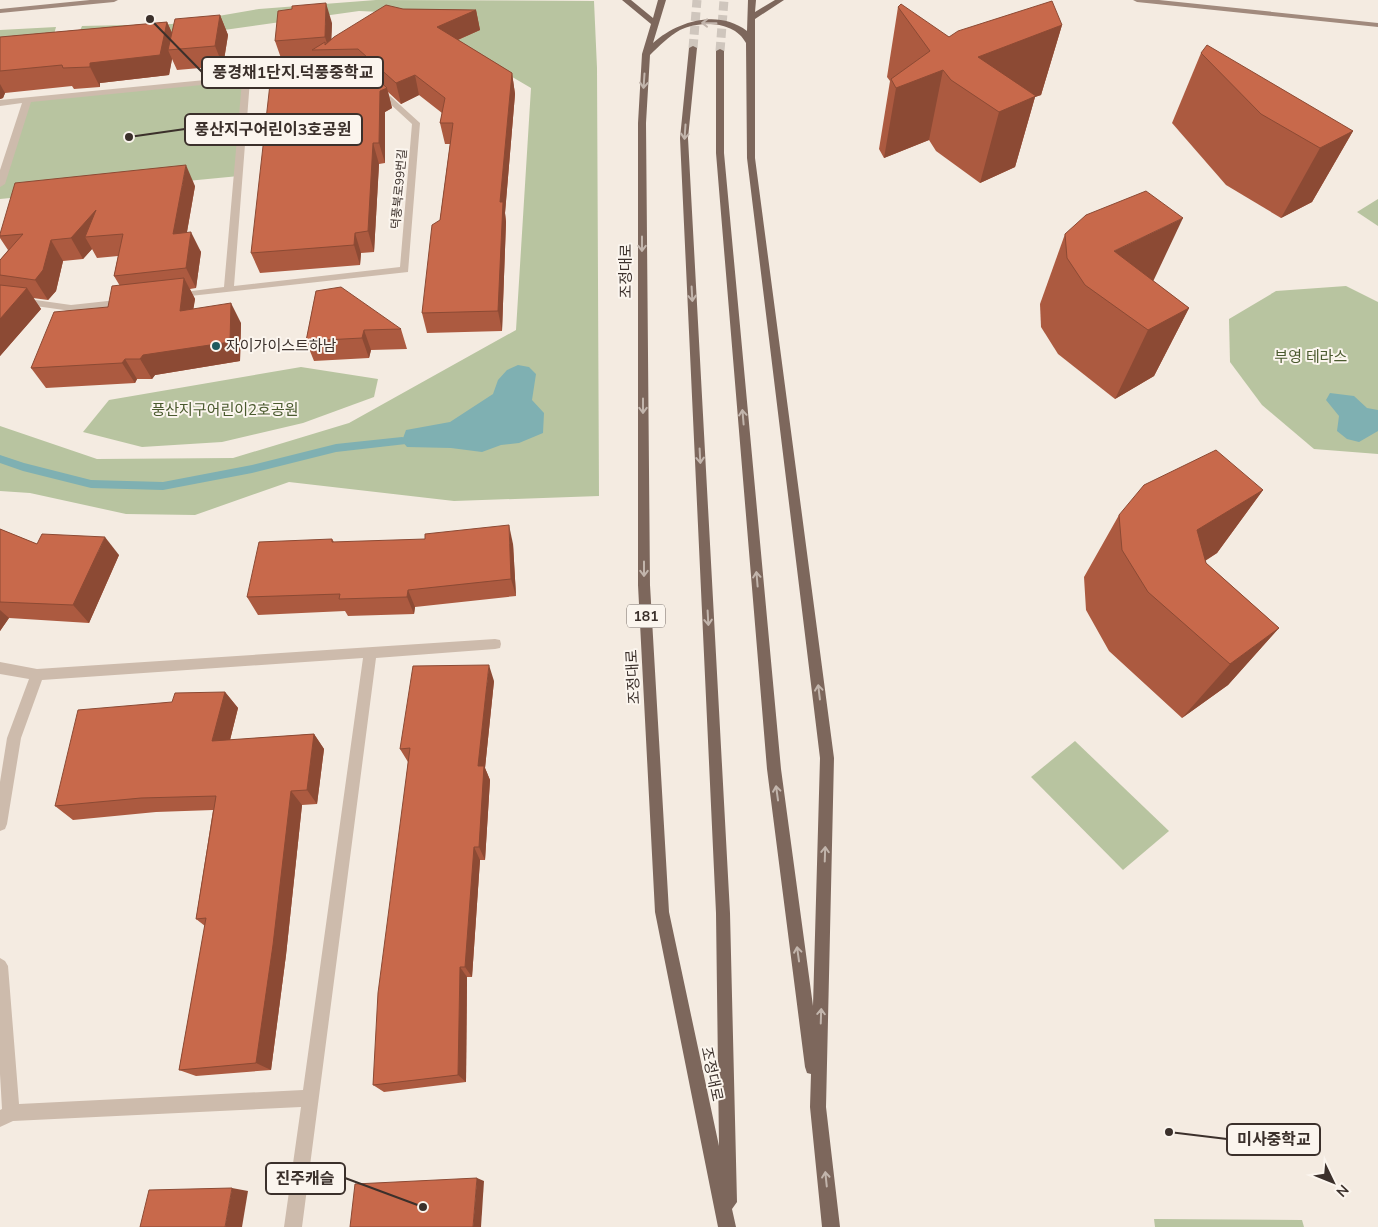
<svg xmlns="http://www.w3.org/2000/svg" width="1378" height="1227" font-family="'Nunito Sans','Noto Sans KR',sans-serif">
	<rect width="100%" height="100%" fill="#f4ebe1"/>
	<g fill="#b8c4a0">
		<polygon points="376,0 594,1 597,68 599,496 454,501 289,482 195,515 126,514 30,493 0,491 0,426 97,459 233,458 349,423 516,330 531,88 404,13 359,11 224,30 76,40 82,26 172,24 259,9"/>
		<polygon points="56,27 52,42 0,47 0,30"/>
		<polygon points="246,78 239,176 0,199 0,184 28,99"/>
		<polygon points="1378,199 1378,226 1357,212"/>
		<polygon points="1346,286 1378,302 1378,454 1314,449 1262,405 1230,362 1229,319 1276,291"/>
		<polygon points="301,367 378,379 374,397 303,423 222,442 142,447 83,432 109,400"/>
		<polygon points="1075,741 1169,831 1123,870 1031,777"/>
		<polygon points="1154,1219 1302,1220 1304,1227 1155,1227"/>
	</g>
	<g fill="#7fb0b2">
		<polygon points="518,365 529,367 536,374 532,400 544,413 543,433 519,443 501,445 482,452 451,448 407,447 402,441 406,430 450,422 493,394 498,380 507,370"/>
		<polygon points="1330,393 1354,396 1367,408 1378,410 1378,431 1359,442 1347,439 1337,431 1339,416 1326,400"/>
	</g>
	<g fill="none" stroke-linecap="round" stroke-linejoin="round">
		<polygon fill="#7fb0b2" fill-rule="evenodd" points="402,437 406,438 408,441 406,444 336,452 252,473 163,490 91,488 23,471 0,463 0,455 24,463 91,480 163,482 252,465 336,444"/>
		<g stroke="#cfc6bd" stroke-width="9" stroke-dasharray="9 4.5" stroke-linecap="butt">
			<polyline points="693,48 697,0"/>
			<polyline points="720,51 724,0"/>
		</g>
		<g fill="#cdbbac" fill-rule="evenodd">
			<polygon points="286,74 290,76 289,78 250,80 234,286 400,267 412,124 375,90 374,88 378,85 420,123 408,272 172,298 172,294 176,293 224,287 242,81 31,102 5,184 0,187 0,170 22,103 0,106 0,100 246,76"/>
			<polygon points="0,295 71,305 126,299 131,302 126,305 71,311 0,301"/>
			<polygon points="495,639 500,640 501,644 500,648 495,649 376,658 302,1227 284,1227 301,1107 13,1121 0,1127 0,1110 2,1109 0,1074 0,958 5,961 8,966 19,1104 303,1090 363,658 42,680 21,738 7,824 5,829 0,831 0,782 7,738 29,679 0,674 0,662 37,669"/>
		</g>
		<g fill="#a18a7d" fill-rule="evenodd">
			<polygon points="90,0 118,0 114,2 0,13 0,9"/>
			<polygon points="1133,0 1159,0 1378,23 1378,27 1137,2"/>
		</g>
		<path fill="#7d675c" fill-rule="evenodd" d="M622,0H631L653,18L658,0H666L653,43C678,21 718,9 747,31L748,0H756L755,12L775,0H784L755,19V158L834,758L826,1107L840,1227H822L810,1107L811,1074L807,1073L805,1067L767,769L716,153V51L720,49L724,51V153L781,769L813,1006L820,758L747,158L746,43C735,21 700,20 680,30C669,36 659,46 650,55L646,123L650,585L669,912L719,1146L716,913L680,138L689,48L693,46L697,48L688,138L730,913L737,1202L732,1209L736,1227H718L655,912L638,585V123L642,54L651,24Z"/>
	</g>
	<g fill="#ac5a40">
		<polygon points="898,7 949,37 1062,25 1041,95 1035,97 1015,167 980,183 936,151 929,140 884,158 879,149 890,81 887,77"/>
		<polygon points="403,9 476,10 480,30 458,40 512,73 515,94 505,213 506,222 502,331 427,333 422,313 440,220 450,144 445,144 440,123 442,113 419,95 401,104 388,92 392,108 385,112 385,163 379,164 374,252 361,253 360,265 260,273 251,253 296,60 282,61 275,41 332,23 331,39"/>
		<polygon points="220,15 228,35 223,66 177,70 172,59 169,75 100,83 100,87 74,89 72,86 5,93 3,98 0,99 0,37 167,22 172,33"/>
		<polygon points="1201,53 1353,131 1312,202 1281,218 1226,185 1172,123"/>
		<polygon points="195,186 187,232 201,252 196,288 190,289 195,299 193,309 241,323 240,361 155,375 152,379 137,379 135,383 46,388 31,368 108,307 120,286 114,276 118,256 97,258 92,249 83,259 63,261 56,291 48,300 33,298 41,309 0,356 0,260 8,250 0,238 0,234"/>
		<polygon points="1065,234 1153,281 1189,308 1154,376 1115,399 1058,354 1041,327 1040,304"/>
		<polygon points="316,291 401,329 407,349 371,350 369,358 314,361 306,341"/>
		<polygon points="1263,490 1217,553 1205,561 1206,563 1279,628 1228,685 1182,718 1109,651 1086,610 1084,577 1119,515"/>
		<polygon points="0,529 37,544 119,555 89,623 9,618 0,631"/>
		<polygon points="332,539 334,542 513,544 516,596 415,607 414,614 348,616 345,611 258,615 247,597"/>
		<polygon points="494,681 485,768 490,780 485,860 480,860 472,977 467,977 466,1082 384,1092 373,1085 408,762 400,749"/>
		<polygon points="225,692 238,708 230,740 314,734 324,749 317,804 302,805 286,955 271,1070 196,1076 179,1070 205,926 196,919 213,810 156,812 73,820 55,806 172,702"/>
	</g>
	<g fill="#8c4a34">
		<polygon points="326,3 332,23 331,50 329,50 325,37"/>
		<polygon points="476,10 480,30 441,47 437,27"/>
		<polygon points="220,15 228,35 223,66 215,46"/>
		<polygon points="167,22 176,42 168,50 172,59 169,75 100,83 100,87 90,67 90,63"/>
		<polygon points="1062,25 1041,95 1035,97 1015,167 980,183 999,112 978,57"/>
		<polygon points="943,70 929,140 884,158 896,88"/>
		<polygon points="512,73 515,94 505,213 506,222 502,331 498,311 500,202"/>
		<polygon points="415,75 419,95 401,104 396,83"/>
		<polygon points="0,84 5,93 3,98 0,99"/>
		<polygon points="387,88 392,108 385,112 385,163 379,143 380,91"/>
		<polygon points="1353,131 1312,202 1281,218 1320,148"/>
		<polygon points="373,143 379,164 374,252 368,231"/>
		<polygon points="186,165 195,186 183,254 173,234"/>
		<polygon points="96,210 85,237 92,249 83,259 71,238"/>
		<polygon points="1183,218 1150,288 1114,251"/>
		<polygon points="191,232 201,252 196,288 186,268"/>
		<polygon points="355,233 361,253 360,265 354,245"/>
		<polygon points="51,240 63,261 56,291 48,300 35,280"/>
		<polygon points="184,278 195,299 190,331 180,311"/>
		<polygon points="27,288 41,309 0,356 0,319"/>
		<polygon points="231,303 241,323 240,361 155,375 152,379 140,359 143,355"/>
		<polygon points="1189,308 1154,376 1115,399 1148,330"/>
		<polygon points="364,330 371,350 369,358 362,338"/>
		<polygon points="125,359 137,379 135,383 122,363"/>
		<polygon points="1263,490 1217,553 1156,592 1197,530"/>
		<polygon points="509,525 513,544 516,596 511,579"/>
		<polygon points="105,537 119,555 89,623 73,605"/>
		<polygon points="408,590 415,607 414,614 407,597"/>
		<polygon points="0,610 9,618 0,631"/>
		<polygon points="1279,628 1228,685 1182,718 1230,664"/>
		<polygon points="489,665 494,681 485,768 490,780 485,860 479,847 478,766"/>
		<polygon points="225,692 238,708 226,756 212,741"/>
		<polygon points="314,734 324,749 317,804 307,790"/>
		<polygon points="291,791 302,805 286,955 271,1070 256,1063"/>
		<polygon points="474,847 480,860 472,977 465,967"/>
		<polygon points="460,967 467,977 466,1082 458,1075"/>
		<polygon points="477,1178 484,1181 481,1227 473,1227"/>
		<polygon points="232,1188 248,1191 242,1227 225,1227"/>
	</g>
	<g fill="#c8694b" stroke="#8c4a34">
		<polygon points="1052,1 1062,25 978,57 1036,96 999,112 951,80 943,70 896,88 891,79 930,51 898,7 901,4 949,37 958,31"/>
		<polygon points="326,3 325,37 275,41 278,11 292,9 292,6"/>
		<polygon points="386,5 403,9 476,10 437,27 512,73 500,202 503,202 498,311 422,313 432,225 440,220 453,123 440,123 445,98 415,75 396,83 358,49 312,50 325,42 325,45 334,37"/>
		<polygon points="220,15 215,46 168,50 175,19"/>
		<polygon points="167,22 160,55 90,63 90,67 63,68 62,65 0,71 0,37"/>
		<polygon points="1207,45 1353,131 1320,148 1261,114 1201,53"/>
		<polygon points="354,57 387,88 380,91 379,143 373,143 368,231 355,233 354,245 251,253 271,75 297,60"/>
		<polygon points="186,165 173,234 191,232 186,268 114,276 123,234 85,237 96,210 71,238 51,240 43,270 35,280 0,275 0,260 23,234 0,236 0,234 15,183"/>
		<polygon points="1146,191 1183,218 1114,251 1189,308 1148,330 1085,285 1067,258 1065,234 1086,215"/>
		<polygon points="184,278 180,311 231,303 230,342 143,355 140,359 125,359 122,363 31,368 54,312 108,307 112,286"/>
		<polygon points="0,285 27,288 0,319"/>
		<polygon points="341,287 401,329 364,330 362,338 306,341 316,291"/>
		<polygon points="1216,450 1263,490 1197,530 1206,563 1279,628 1230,664 1148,592 1122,550 1119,515 1144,485"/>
		<polygon points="509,525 511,579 408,590 407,597 339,599 340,594 247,597 259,542 332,539 332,542 425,539 425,534"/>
		<polygon points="0,529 37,544 42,534 105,537 73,605 0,602"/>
		<polygon points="489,665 478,766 484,766 479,847 474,847 465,967 460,967 458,1075 373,1085 378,993 410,748 400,749 413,666"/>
		<polygon points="225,692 212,741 314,734 307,790 291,791 273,945 256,1063 179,1070 206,918 196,919 216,796 141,798 55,806 78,710 172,702 175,693"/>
		<polygon points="477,1178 473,1227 350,1227 355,1184"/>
		<polygon points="232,1188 225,1227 140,1227 149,1190"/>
	</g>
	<defs><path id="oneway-shaft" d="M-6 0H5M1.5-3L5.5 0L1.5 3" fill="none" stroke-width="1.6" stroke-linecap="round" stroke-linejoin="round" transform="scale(1.25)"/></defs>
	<g stroke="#c2b5ac">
		<use href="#oneway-shaft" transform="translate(709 23) rotate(-179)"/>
		<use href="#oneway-shaft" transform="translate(644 81) rotate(94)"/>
		<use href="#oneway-shaft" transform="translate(685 132) rotate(94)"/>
		<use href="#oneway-shaft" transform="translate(642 244) rotate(90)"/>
		<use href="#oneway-shaft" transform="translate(692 294) rotate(87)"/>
		<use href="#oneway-shaft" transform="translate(643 406) rotate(90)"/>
		<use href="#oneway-shaft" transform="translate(743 417) rotate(-95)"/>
		<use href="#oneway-shaft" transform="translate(700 456) rotate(87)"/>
		<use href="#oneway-shaft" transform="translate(644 569) rotate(90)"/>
		<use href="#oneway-shaft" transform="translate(757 579) rotate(-95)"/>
		<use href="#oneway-shaft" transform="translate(708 618) rotate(87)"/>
		<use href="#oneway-shaft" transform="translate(819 692) rotate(-97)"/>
		<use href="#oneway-shaft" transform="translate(777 793) rotate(-98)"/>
		<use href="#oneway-shaft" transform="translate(825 854) rotate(-88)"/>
		<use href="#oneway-shaft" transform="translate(798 954) rotate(-98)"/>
		<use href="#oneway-shaft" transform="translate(821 1016) rotate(-88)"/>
		<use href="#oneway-shaft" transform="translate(826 1179) rotate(-96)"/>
	</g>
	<circle fill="#1f5a5e" stroke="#fbf5ee" stroke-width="2" cx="216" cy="346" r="5"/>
	<g text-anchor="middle" stroke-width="4" stroke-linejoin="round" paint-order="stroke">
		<g font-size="12" fill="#3b302b" stroke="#fbf5ee">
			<text transform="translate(399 189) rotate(-85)" y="4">덕풍북로99번길</text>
		</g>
		<rect fill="#fbf5ee" stroke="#756b66" stroke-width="1" x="627" y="604.5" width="38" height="23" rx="4"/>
		<g font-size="14" font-weight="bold" fill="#3b302b">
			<text x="646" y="621">181</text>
		</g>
		<g font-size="15" fill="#3b302b" stroke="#fbf5ee">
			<text transform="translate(626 271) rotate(-90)" y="5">조정대로</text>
			<text transform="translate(633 677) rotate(-93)" y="5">조정대로</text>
			<text transform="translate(712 1074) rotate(78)" y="5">조정대로</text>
		</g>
		<g font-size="15" fill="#3b302b" stroke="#fbf5ee" text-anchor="start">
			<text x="226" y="351">자이가이스트하남</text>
		</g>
		<g font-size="15" fill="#4a5a2e" stroke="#fbf5ee">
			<text x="1311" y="362">부영 테라스</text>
			<text x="225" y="415">풍산지구어린이2호공원</text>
		</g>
	</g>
	<path fill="none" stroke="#3b302b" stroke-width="2" d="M150 19L202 72M129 137L185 129M1169 1132L1227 1139M423 1207L345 1178"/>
	<g fill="#3b302b" stroke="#fbf5ee" stroke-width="2">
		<circle cx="150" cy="19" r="5"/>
		<circle cx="129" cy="137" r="5"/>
		<circle cx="1169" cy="1132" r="5"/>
		<circle cx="423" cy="1207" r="5"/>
	</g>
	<g fill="#fbf5ee" stroke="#3b302b" stroke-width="2">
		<rect x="202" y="57" width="181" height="31" rx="5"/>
		<rect x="185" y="114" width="177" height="31" rx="5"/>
		<rect x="1227" y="1124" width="93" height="31" rx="5"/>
		<rect x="266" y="1163" width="79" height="31" rx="5"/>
	</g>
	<g font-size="16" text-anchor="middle" font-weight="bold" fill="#3b302b">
		<text x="293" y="78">풍경채1단지.덕풍중학교</text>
		<text x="273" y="135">풍산지구어린이3호공원</text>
		<text x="1274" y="1145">미사중학교</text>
		<text x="305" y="1184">진주캐슬</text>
	</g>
	<g transform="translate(1333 1182) rotate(133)" stroke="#fbf5ee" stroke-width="4" paint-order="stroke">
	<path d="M0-4L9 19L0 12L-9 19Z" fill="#3b302b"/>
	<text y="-8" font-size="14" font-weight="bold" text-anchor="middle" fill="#3b302b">N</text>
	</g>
</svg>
